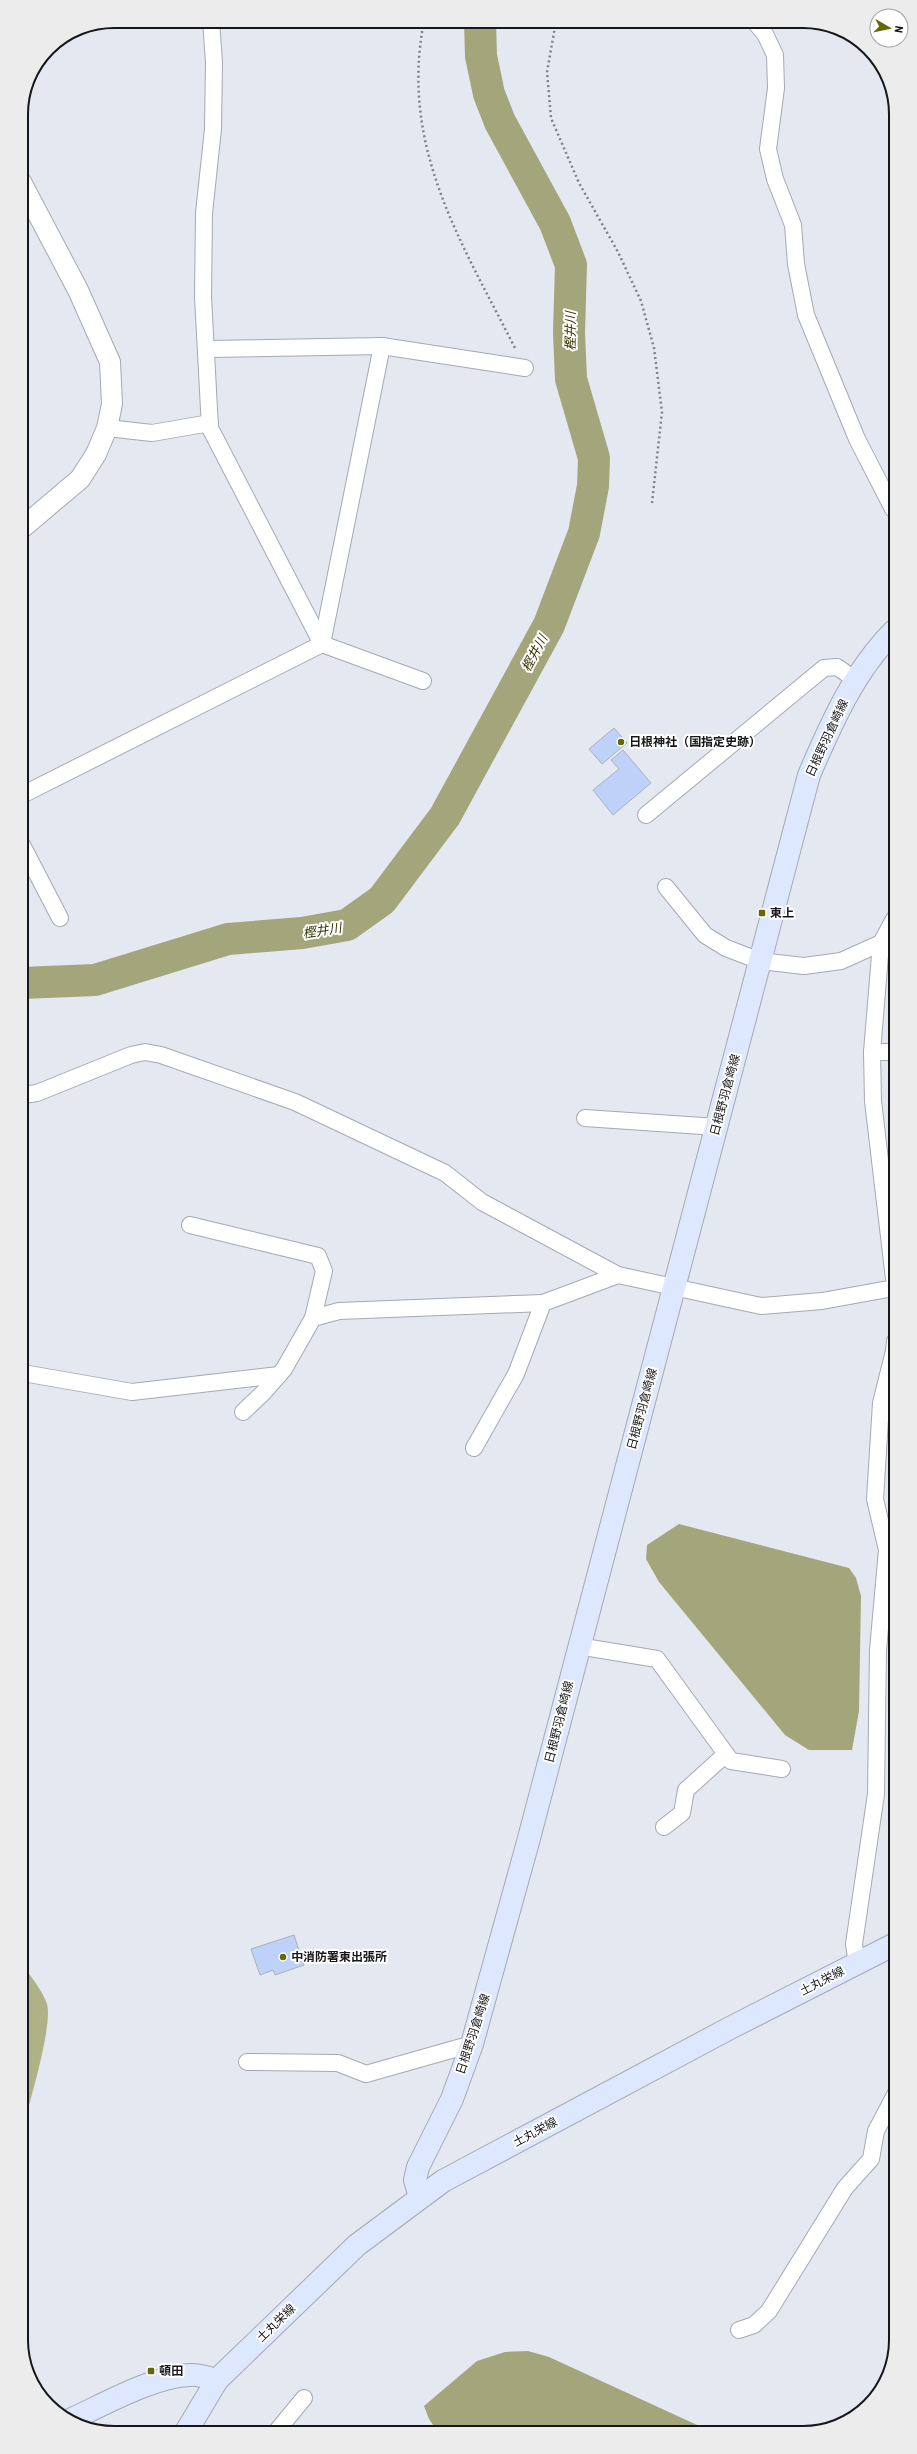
<svg xmlns="http://www.w3.org/2000/svg" width="917" height="2454" font-family="'Roboto Condensed','Noto Sans JP',sans-serif">
	<rect width="100%" height="100%" fill="#e4e8f1"/>
	<path fill="#aeb286" d="M24,1967C32,1978 42,1990 47,2004C53,2024 30,2101 24,2124Z"/>
	<g fill="#a3a67a">
		<polygon points="679,1524 849,1568 856,1578 861,1596 859,1711 852,1750 809,1750 785,1735 659,1582 646,1559 647,1545"/>
		<polygon points="528,2351 549,2357 708,2430 437,2431 429,2419 424,2406 477,2361 505,2352"/>
	</g>
	<g fill="none" stroke-linecap="round" stroke-linejoin="round">
		<polyline stroke="#a3a67a" stroke-width="32" points="22,983 95,980 228,939 302,933 347,925 382,900 445,816 549,625 584,533 593,486 594,458 571,379 569,333 571,265 555,223 500,122 489,94 481,56 480,21"/>
	</g>
	<g fill="#bdd1f9" stroke="#acb0b8">
		<polygon points="614,728 627,743 602,764 589,749"/>
		<polygon points="623,750 651,783 613,815 593,790 619,769 611,760"/>
		<polygon points="294,1935 304,1965 275,1975 273,1970 260,1975 251,1949"/>
	</g>
	<g fill="none" stroke-linecap="round" stroke-linejoin="round">
		<defs>
			<g id="minor">
				<polyline points="211,21 214,62 213,129 204,213 203,297 210,428 322,644 423,681"/>
				<polyline points="754,21 765,34 775,55 776,88 768,149 775,179 793,225 796,264 806,315 857,439 893,509"/>
				<polyline points="206,349 382,346 525,368"/>
				<polyline points="107,428 152,433 210,423"/>
				<polyline points="22,795 322,644 382,346"/>
				<polyline points="646,815 824,668 837,667 856,680"/>
				<polyline points="22,845 60,918"/>
				<polyline points="666,887 705,935 726,948 760,961 804,966 841,961 881,943 894,919"/>
				<polyline points="881,943 872,1052 873,1101 894,1279"/>
				<polyline points="872,1052 894,1052"/>
				<polyline points="23,1095 37,1093 131,1055 145,1052 161,1055 295,1102 445,1173 482,1202 618,1275"/>
				<polyline points="585,1118 717,1127"/>
				<polyline points="190,1225 318,1256 324,1271 313,1318"/>
				<polyline points="23,1373 132,1392 279,1375"/>
				<polyline points="243,1412 263,1393 284,1369 313,1318 339,1311 543,1303"/>
				<polyline points="474,1448 516,1374 543,1303 618,1275 761,1306 822,1301 894,1288"/>
				<polyline points="578,1646 657,1659 731,1761 782,1769"/>
				<polyline points="664,1827 682,1813 686,1790 726,1754"/>
				<polyline points="857,1964 854,1944 876,1794 878,1650 887,1550 875,1499 881,1403 894,1351 895,1341"/>
				<polyline points="247,2062 338,2063 366,2074 472,2044"/>
				<polyline points="739,2330 754,2325 769,2311 845,2188 871,2159 876,2131 896,2093"/>
				<polyline points="276,2432 304,2398"/>
			</g>
			<polyline id="tertiary" points="21,182 78,290 110,362 112,404 107,428 96,454 80,479 22,528"/>
			<g id="secondary">
				<path d="M420,2197L415,2180L418,2167L452,2099L472,2044L528,1842L809,775C831,724 854,671 894,631"/>
				<path d="M72,2419C105,2404 154,2376 190,2375C198,2374 209,2378 217,2380"/>
				<polyline points="186,2432 217,2380 357,2245 443,2181 730,2028 895,1944"/>
			</g>
		</defs>
		<use href="#minor" stroke="#a5a9b1" stroke-width="18"/>
		<use href="#tertiary" stroke="#a5a9b1" stroke-width="22"/>
		<use href="#secondary" stroke="#a5a9b1" stroke-width="24"/>
		<g stroke="#7e8187" stroke-width="2.5" stroke-dasharray="2 3" stroke-linecap="butt">
			<path d="M424,21C399,147 462,243 516,350"/>
			<polyline points="556,21 547,72 551,118 579,183 618,252 641,301 654,348 662,412 652,503"/>
		</g>
		<use href="#minor" stroke="#fff" stroke-width="16"/>
		<use href="#tertiary" stroke="#fff" stroke-width="20"/>
		<use href="#secondary" stroke="#dde7fd" stroke-width="22"/>
	</g>
	<g fill="#656703" stroke="#fff" stroke-width="1.5">
		<circle cx="621" cy="742" r="4"/>
		<rect x="758" y="909" width="8" height="8" rx="2"/>
		<circle cx="283" cy="1957" r="4"/>
		<rect x="147" y="2367" width="8" height="8" rx="2"/>
	</g>
	<g text-anchor="middle" stroke-width="4" stroke-linejoin="round" paint-order="stroke">
		<g font-size="12" fill="#16171a" stroke="#fff">
			<text transform="translate(827 738) rotate(-65)" y="4">日根野羽倉崎線</text>
			<text transform="translate(725 1095) rotate(-75)" y="4">日根野羽倉崎線</text>
			<text transform="translate(642 1409) rotate(-75)" y="4">日根野羽倉崎線</text>
			<text transform="translate(559 1722) rotate(-76)" y="4">日根野羽倉崎線</text>
			<text transform="translate(822 1981) rotate(-27)" y="4">土丸栄線</text>
			<text transform="translate(473 2034) rotate(-72)" y="4">日根野羽倉崎線</text>
			<text transform="translate(535 2132) rotate(-28)" y="4">土丸栄線</text>
			<text transform="translate(276 2323) rotate(-44)" y="4">土丸栄線</text>
		</g>
		<g font-size="12" font-weight="bold" fill="#16171a" stroke="#fff" text-anchor="start">
			<text x="629" y="746">日根神社（国指定史跡）</text>
			<text x="770" y="917">東上</text>
			<text x="291" y="1961">中消防署東出張所</text>
			<text x="159" y="2375">頓田</text>
		</g>
		<g font-size="13" font-style="italic" fill="#363800" stroke="#fff">
			<text transform="translate(570 331) rotate(-90)" y="5">樫井川</text>
			<text transform="translate(534 653) rotate(-62)" y="5">樫井川</text>
			<text transform="translate(322 930) rotate(-9)" y="5">樫井川</text>
		</g>
	</g>
	<path d="M0 0H917V2454H0ZM114 28H803A86 86 0 0 1 889 114V2340A86 86 0 0 1 803 2426H114A86 86 0 0 1 28 2340V114A86 86 0 0 1 114 28Z" fill="#ececed" fill-rule="evenodd"/>
	<path fill="none" stroke="#16171a" stroke-width="2" d="M114 28H803A86 86 0 0 1 889 114V2340A86 86 0 0 1 803 2426H114A86 86 0 0 1 28 2340V114A86 86 0 0 1 114 28Z"/>
	<g transform="translate(889 28) rotate(99)"><circle r="19" fill="#ffffff" stroke="#a2a2a3"/>
	<path d="M0-3L7 15L0 10L-7 15Z" fill="#656703"/>
	<text y="-6" font-size="11" font-weight="bold" text-anchor="middle" fill="#16171a">N</text>
	</g>
</svg>
